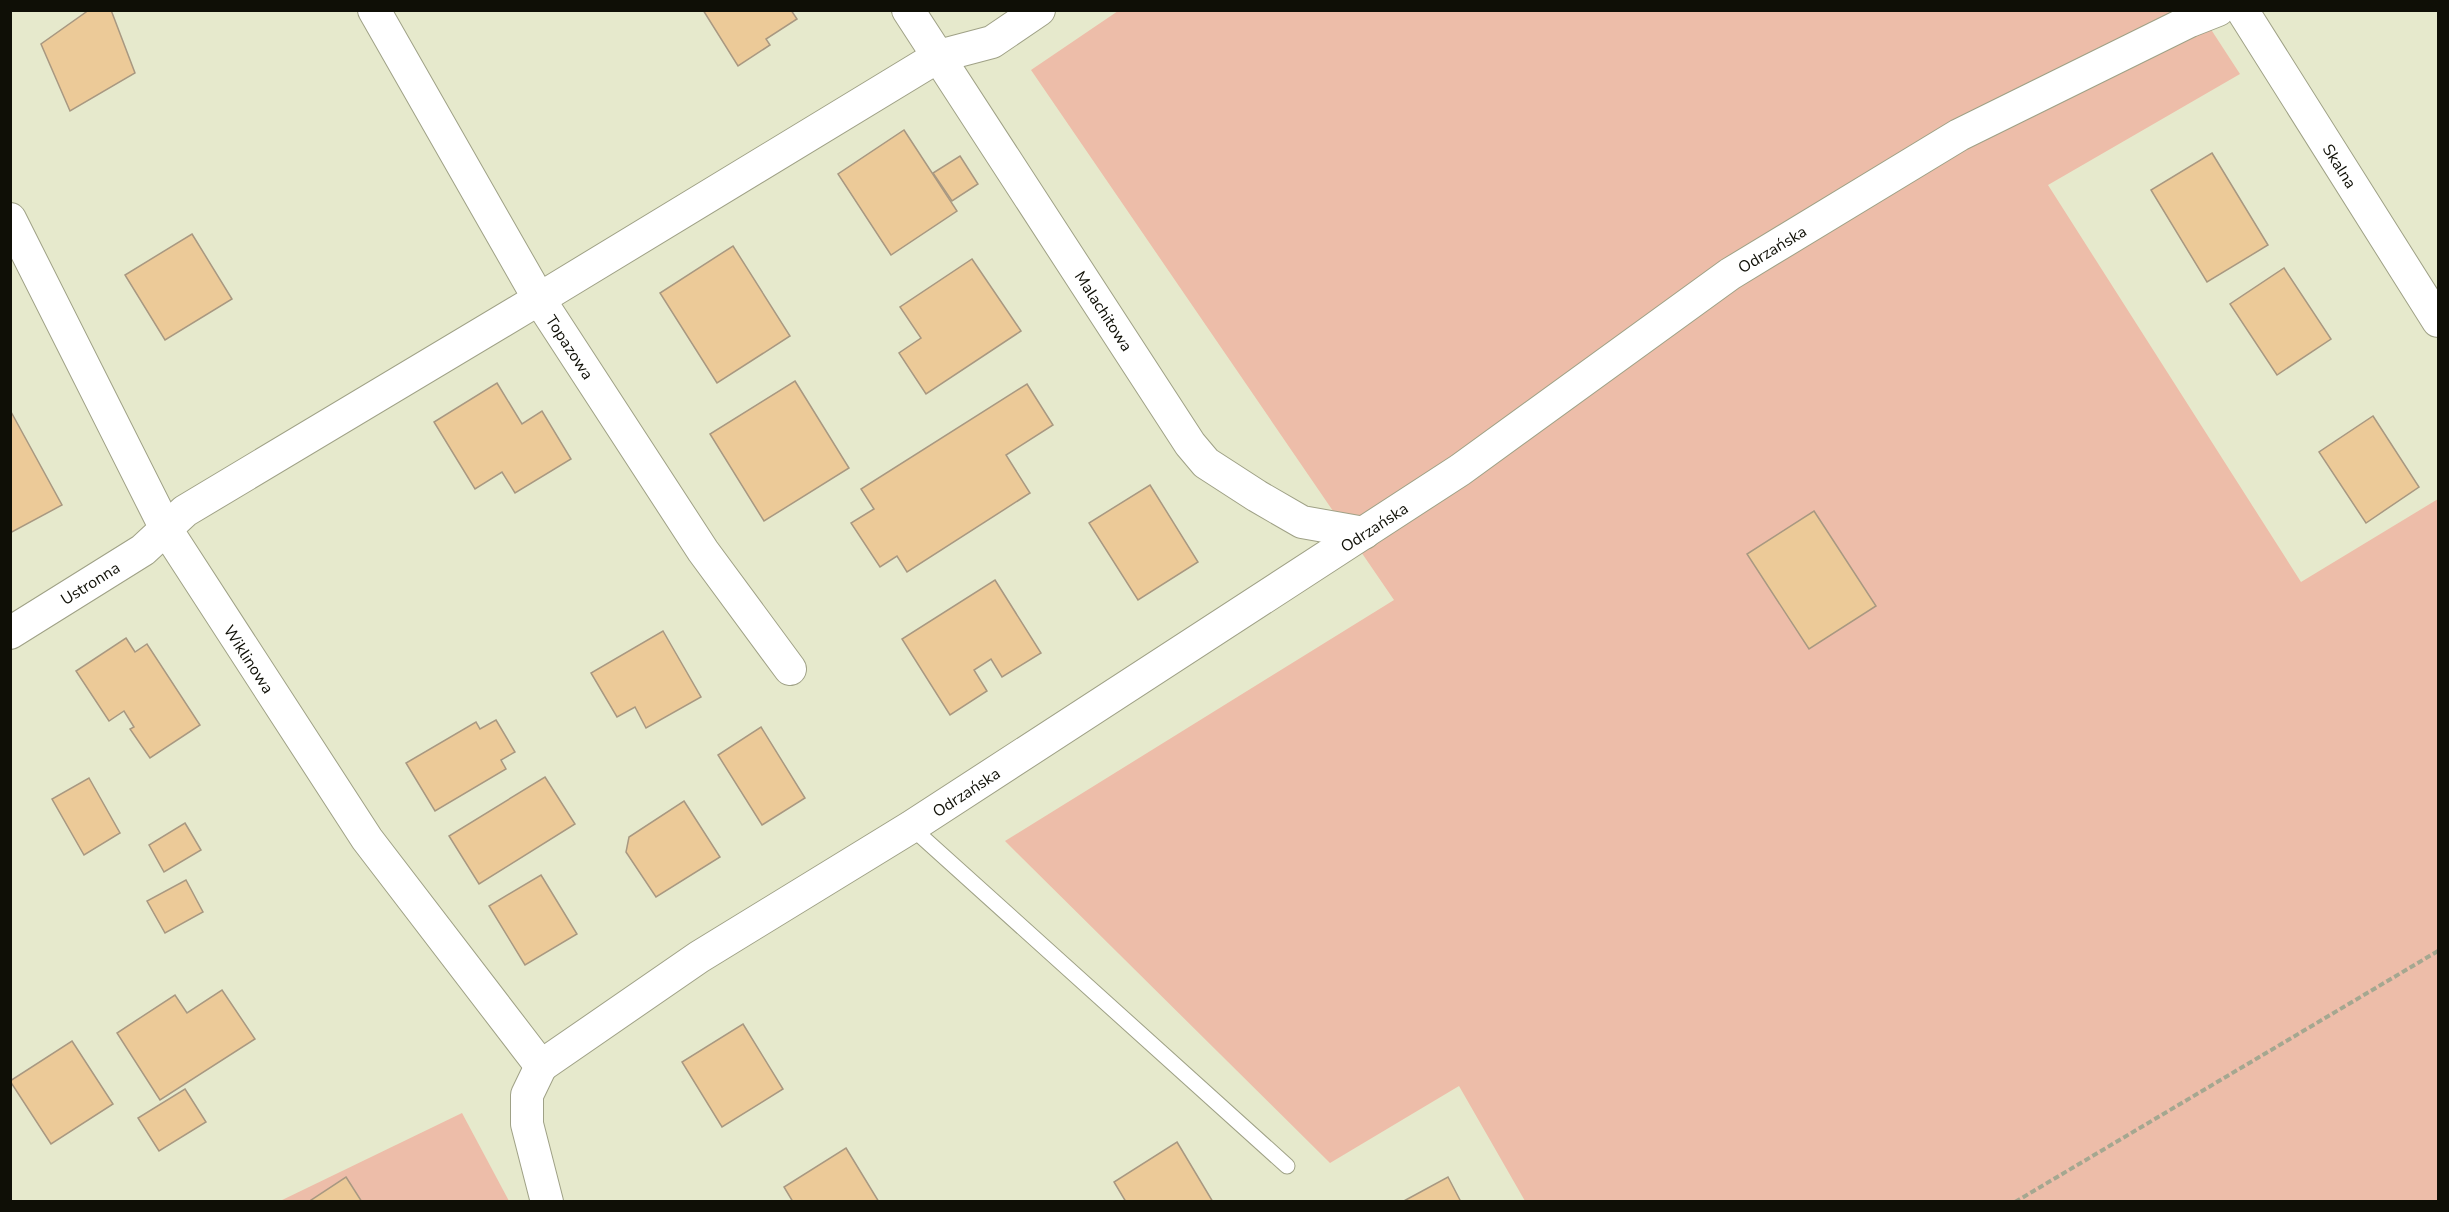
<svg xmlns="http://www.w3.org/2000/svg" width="2449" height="1212" font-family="'Nunito Sans',sans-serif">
	<rect width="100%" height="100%" fill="#e6e9cc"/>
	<g fill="#edbda9">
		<polygon points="1118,11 2199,11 2240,74 2048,185 2301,582 2438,499 2438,1201 1525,1201 1459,1086 1330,1163 1005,841 1394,600 1031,70"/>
		<polygon points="462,1113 509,1201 278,1202"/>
	</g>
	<g fill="#ecca98" stroke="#a89881" stroke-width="1.5">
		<polygon points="89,10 111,10 135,73 70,111 41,44"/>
		<polygon points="703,10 791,10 797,19 766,39 770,45 738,66"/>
		<polygon points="904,130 957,211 891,255 838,174"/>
		<polygon points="2212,153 2268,245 2207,282 2151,190"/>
		<polygon points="960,156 978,184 952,201 933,173"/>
		<polygon points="192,234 232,299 165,340 125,275"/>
		<polygon points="733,246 790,336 717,383 660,293"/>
		<polygon points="972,259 1021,331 926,394 899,353 921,338 900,307"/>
		<polygon points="2284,268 2331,339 2277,375 2230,304"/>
		<polygon points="795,381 849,468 764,521 710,434"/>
		<polygon points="497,383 522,424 542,411 571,459 515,493 502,472 475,489 434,422"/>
		<polygon points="1027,384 1053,425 1006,455 1030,493 907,572 897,556 880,567 851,523 874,509 861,489"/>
		<polygon points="10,410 62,505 10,533"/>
		<polygon points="2373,416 2419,487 2366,523 2319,452"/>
		<polygon points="1150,485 1198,562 1138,600 1089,523"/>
		<polygon points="1814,511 1876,606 1809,649 1747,554"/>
		<polygon points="995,580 1041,653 1002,677 991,659 974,670 987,691 950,715 902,639"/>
		<polygon points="663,631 701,697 646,728 635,707 617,717 591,673"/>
		<polygon points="126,638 135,652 147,644 200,725 150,758 130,729 134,727 124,711 109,721 76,671"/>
		<polygon points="496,720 515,752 501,760 506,769 435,811 406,763 476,722 480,729"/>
		<polygon points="761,727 805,798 762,825 718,755"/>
		<polygon points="545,777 575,824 479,884 449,836"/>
		<polygon points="89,778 120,833 84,855 52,799"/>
		<polygon points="684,801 720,857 656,897 626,852 629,837"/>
		<polygon points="185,823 201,850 164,872 149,845"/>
		<polygon points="541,875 577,934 525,965 489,906"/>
		<polygon points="186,880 203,912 165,933 147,901"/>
		<polygon points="222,990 255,1039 160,1100 117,1033 175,995 187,1013"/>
		<polygon points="743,1024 783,1089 722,1127 682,1062"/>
		<polygon points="72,1041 113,1104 51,1144 10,1081"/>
		<polygon points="185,1089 206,1122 159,1151 138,1118"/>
		<polygon points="1177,1142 1213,1202 1126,1202 1114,1182"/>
		<polygon points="846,1148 879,1202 793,1202 784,1187"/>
		<polygon points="346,1177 362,1202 313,1202 311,1200"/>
		<polygon points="1448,1177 1461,1202 1402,1202"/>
	</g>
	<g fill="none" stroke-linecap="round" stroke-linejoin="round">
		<defs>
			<polyline id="service" points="911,827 1287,1166"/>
			<g id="minor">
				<polyline points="374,10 539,299 703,551 790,669"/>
				<polyline points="908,10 1190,444 1206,463 1257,496 1302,522 1364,533"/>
				<polyline points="2242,10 2438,321"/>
				<polyline points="10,219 166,529 367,839 541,1066"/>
				<polyline points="10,633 143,550 185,511 539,299 939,56 992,42 1039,10"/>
				<polyline points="541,1066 699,957 911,827 1460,470 1730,274 1959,135 2190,21 2218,10"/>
				<polyline points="541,1066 527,1095 527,1124 547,1202"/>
			</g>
		</defs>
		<use href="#service" stroke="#9fa186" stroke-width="17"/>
		<use href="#minor" stroke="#9fa186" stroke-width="34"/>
		<polyline stroke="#a5a790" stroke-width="4" stroke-dasharray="6 3" stroke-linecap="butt" points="2015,1202 2438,951"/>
		<use href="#service" stroke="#fff" stroke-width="15"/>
		<use href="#minor" stroke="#fff" stroke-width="32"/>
	</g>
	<g text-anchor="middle" stroke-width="5" stroke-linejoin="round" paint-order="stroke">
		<g font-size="16" fill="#0f0f06" stroke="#fff">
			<text transform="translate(2340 166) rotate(58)" y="6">Skalna</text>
			<text transform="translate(1772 249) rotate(-31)" y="6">Odrzańska</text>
			<text transform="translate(1104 311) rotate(57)" y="6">Malachitowa</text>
			<text transform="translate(570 347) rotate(57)" y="6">Topazowa</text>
			<text transform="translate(1374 527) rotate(-33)" y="6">Odrzańska</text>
			<text transform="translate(90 583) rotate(-32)" y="6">Ustronna</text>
			<text transform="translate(249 659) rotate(57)" y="6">Wiklinowa</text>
			<text transform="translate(966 792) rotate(-33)" y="6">Odrzańska</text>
		</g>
	</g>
	<rect width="2449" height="1212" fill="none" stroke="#0f0f06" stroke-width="24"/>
</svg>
